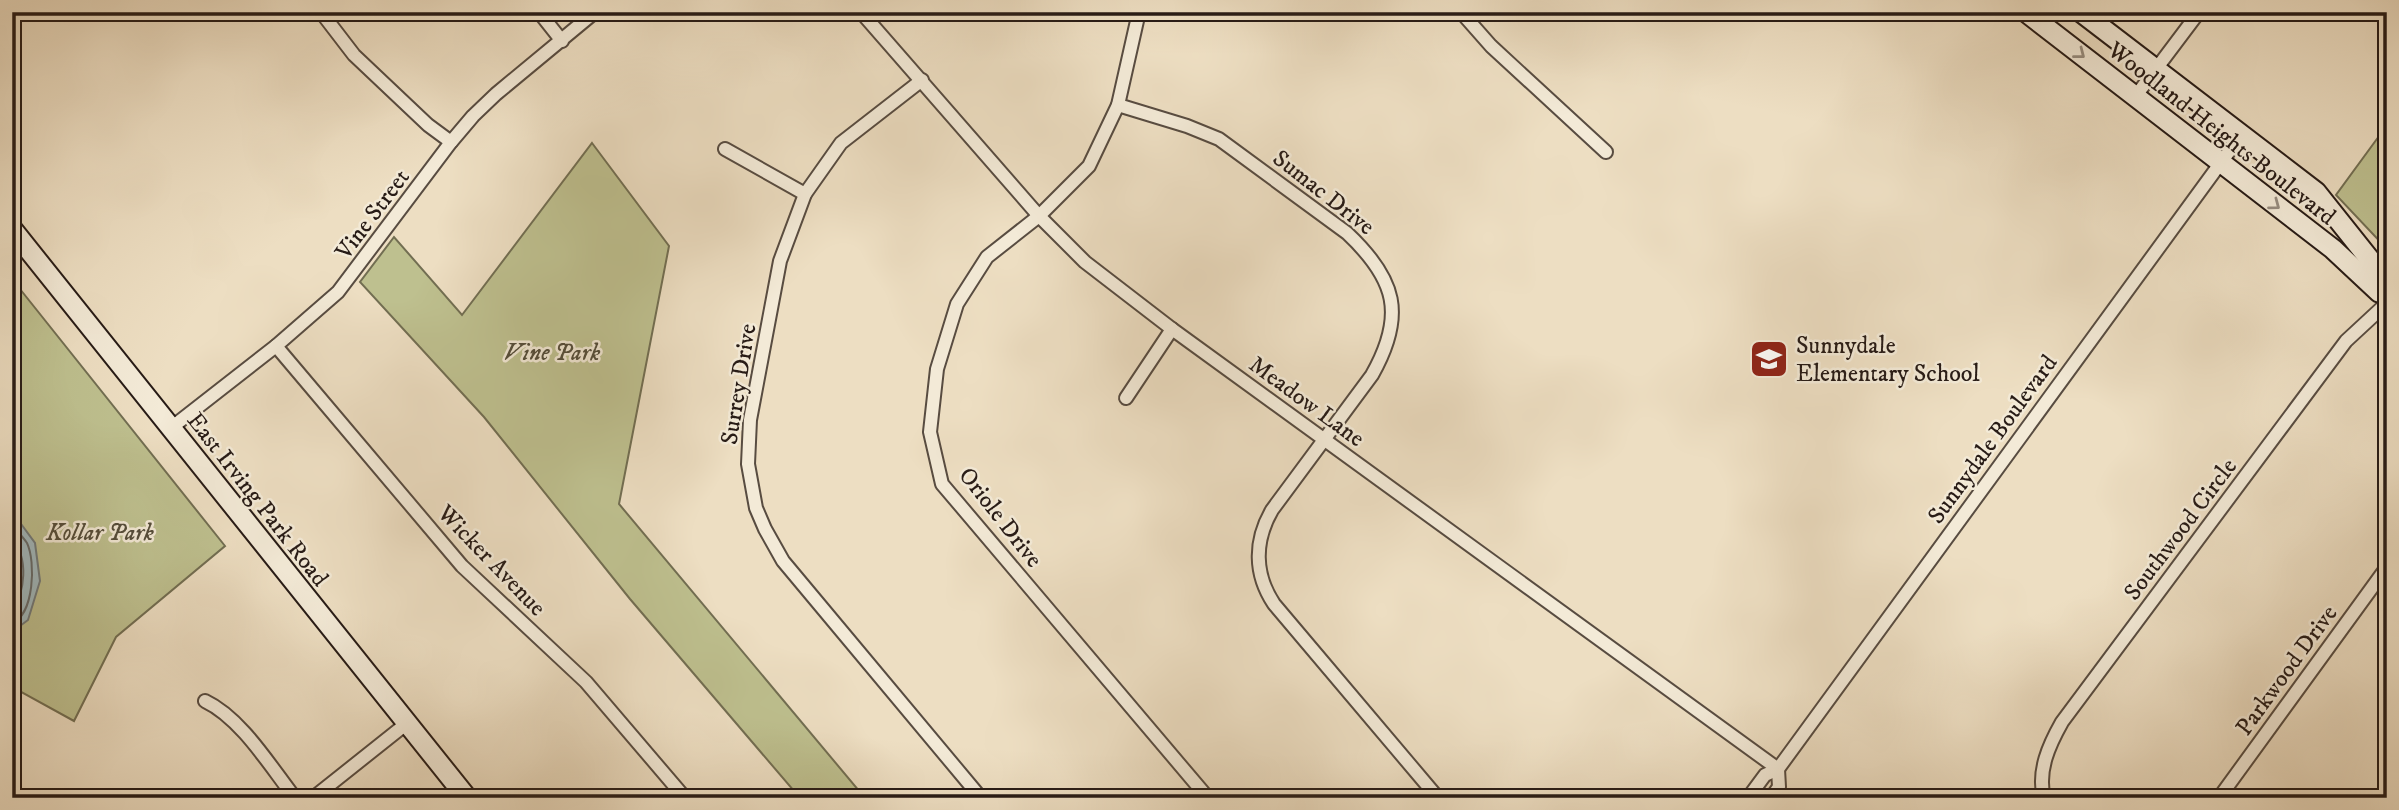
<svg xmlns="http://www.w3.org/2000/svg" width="2399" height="810" font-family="'IM FELL DW Pica',serif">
	<rect width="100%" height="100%" fill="#eddec2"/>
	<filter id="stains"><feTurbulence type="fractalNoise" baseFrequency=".00286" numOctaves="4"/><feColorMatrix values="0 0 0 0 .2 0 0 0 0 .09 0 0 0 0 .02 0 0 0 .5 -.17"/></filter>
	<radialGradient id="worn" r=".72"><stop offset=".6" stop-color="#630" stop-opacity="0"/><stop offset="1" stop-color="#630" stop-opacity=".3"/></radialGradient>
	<g fill="#bec08f" stroke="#726e52" stroke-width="2">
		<polygon points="2382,132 2387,135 2387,249 2336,195"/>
		<polygon points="592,143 669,246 619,504 865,798 800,798 630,599 484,417 360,282 394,237 462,315"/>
		<polygon points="12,279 225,546 116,637 74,721 12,687"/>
	</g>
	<polygon fill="#a0b9bf" stroke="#707a7b" stroke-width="2" points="12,502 13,513 35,543 40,581 28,620 16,629 12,629"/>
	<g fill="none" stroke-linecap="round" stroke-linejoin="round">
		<g stroke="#646a6a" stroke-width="2">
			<path d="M12,525C17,531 23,537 27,543C36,562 34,615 12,623"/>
			<path d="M12,538C29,559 25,591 12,613"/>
		</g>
		<defs>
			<g id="street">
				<polyline points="321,12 354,55 428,125 451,142"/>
				<polyline points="539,12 562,41"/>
				<polyline points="861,12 1039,216 1085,262 1172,329 1778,769"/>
				<polyline points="1139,12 1118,105 1089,166 1039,216 987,257 957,304 937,369 930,432 942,484 1208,798"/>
				<polyline points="1461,12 1491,46 1606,152"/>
				<polyline points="922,80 841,143 805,194 780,261 750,420 748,464 756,508 765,529 783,561 981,798"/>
				<polyline points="2135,97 2199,12"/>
				<path d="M1118,105L1187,126L1219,139L1347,233C1396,279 1406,315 1372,375L1272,510C1254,541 1254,574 1274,604L1438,798"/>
				<polyline points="725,149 805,194"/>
				<polyline points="276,346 462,566 586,682 685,798"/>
				<polyline points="1126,398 1172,329"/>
				<polyline points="171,428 276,346 338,292 451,142 473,116 496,94 595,12"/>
				<path d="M205,701C241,718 270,766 295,798"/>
				<polyline points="12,792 23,798"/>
				<polyline points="313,798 406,724"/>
				<polyline points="1748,798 1765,775 1778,769 2241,135"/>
				<polyline points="1771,798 1779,787 1778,769"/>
				<path d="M2044,798C2037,771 2049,745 2062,722L2346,341L2387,303"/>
				<polyline points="2219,798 2387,567"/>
			</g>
			<g id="secondary">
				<polyline points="2026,12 2333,249 2379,292 2387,294"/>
				<polyline points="2081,12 2316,192 2387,281"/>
				<polyline points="12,229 467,798"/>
			</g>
		</defs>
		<use href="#street" stroke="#584c41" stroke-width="16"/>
		<use href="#secondary" stroke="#271b16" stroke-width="23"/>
		<use href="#street" stroke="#f3ead7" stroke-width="12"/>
		<use href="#secondary" stroke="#f3ead7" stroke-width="19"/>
	</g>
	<defs><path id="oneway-chevron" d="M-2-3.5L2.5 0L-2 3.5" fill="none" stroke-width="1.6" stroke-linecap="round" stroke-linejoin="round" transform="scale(1.75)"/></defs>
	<g stroke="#978d80">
		<use href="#oneway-chevron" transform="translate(2080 54) rotate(38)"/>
		<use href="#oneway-chevron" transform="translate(2275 205) rotate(37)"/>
	</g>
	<defs>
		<symbol id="school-square" viewBox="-11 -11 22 22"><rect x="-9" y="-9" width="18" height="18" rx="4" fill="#8f2418" stroke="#f3ead7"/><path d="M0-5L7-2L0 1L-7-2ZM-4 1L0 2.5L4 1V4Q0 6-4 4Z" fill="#fff"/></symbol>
	</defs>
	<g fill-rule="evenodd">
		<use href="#school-square" x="1747" y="337" width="44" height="44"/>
	</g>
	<g text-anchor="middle" stroke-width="5" stroke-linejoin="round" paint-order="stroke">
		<g font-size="24" fill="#271b16" stroke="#f3ead7">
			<text transform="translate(2222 133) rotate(38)" y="8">Woodland Heights Boulevard</text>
			<text transform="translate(1324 192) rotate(38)" y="8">Sumac Drive</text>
			<text transform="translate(372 214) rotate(-53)" y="8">Vine Street</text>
			<text transform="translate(738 384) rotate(-81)" y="8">Surrey Drive</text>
			<text transform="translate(1307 401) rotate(36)" y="8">Meadow Lane</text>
			<text transform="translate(1992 439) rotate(-54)" y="8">Sunnydale Boulevard</text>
			<text transform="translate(258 499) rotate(52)" y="8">East Irving Park Road</text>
			<text transform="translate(1001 517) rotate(52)" y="8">Oriole Drive</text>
			<text transform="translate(2180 529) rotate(-53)" y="8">Southwood Circle</text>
			<text transform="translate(492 560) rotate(46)" y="8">Wicker Avenue</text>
			<text transform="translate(2286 670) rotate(-54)" y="8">Parkwood Drive</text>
		</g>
		<g font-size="24" fill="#271b16" stroke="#f3ead7" text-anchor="start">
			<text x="1796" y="353">Sunnydale<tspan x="1796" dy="28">Elementary School</tspan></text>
		</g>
		<g font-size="24" font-style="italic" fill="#544d3a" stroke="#f3ead7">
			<text x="552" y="360">Vine Park</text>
			<text x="100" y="540">Kollar Park</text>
		</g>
	</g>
	<rect width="2399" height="810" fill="none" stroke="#eddec2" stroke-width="42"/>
	<rect x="14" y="14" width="2371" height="782" fill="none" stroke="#271b16" stroke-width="3.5"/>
	<rect x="21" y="21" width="2357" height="768" fill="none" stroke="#271b16" stroke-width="2"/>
	<rect width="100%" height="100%" filter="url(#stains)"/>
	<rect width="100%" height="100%" fill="url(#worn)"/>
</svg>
